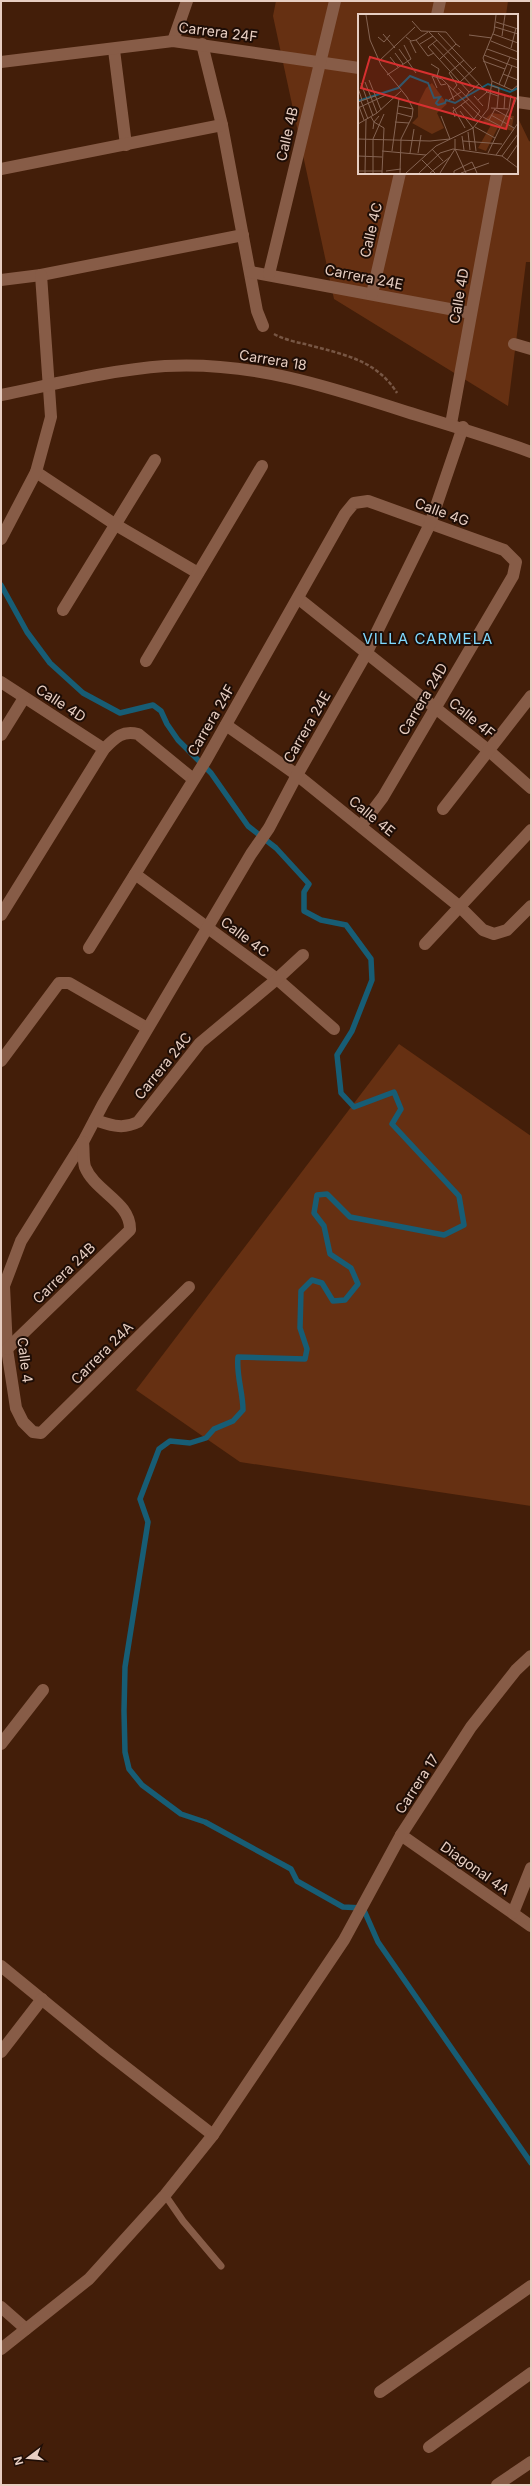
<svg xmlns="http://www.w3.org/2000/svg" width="532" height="2486" font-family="Inter,sans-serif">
	<rect width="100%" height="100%" fill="#431e09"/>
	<g fill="#663012">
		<polygon points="276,1 508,1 506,15 359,15 359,173 517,173 517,116 529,141 531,142 531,262 526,262 508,406 334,299 273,16"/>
		<polygon points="399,1044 531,1136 531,1506 240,1462 136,1390"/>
	</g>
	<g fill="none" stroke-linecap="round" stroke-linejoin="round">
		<path stroke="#175d75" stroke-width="5.5" d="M1,585L27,632L50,663L83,693L120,713L153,705L161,711L167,724L178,740L211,773L248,826L276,848L309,884L304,892V911L321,920L346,925L371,959L372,980L352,1031L337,1055L341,1093L354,1107L394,1092L401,1109L392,1124L459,1196L464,1225L444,1235L350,1217L327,1194L317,1195L314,1213L324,1226L330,1254L351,1268L358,1284L345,1300L333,1301L322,1283L312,1280L301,1291L300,1328L307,1349L305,1359L238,1357C236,1375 243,1392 243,1410L233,1421L214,1429L206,1438L190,1443L170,1441L159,1449L140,1499L148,1522L125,1667L124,1711L125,1752L129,1769L142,1785L181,1814L205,1822L291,1869L297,1881L343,1907L363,1908L378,1942L531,2163"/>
		<path stroke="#775644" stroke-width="2.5" stroke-dasharray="4 2" stroke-linecap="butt" d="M274,334C283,339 295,342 305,344C341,354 376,359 397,393"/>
		<polyline stroke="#875c47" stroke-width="7" points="165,2195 183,2221 221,2266"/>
		<g stroke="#875c47" stroke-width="12">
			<polyline points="437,15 440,1"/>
			<polyline points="173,41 187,1"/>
			<polyline points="202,44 222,125 257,311 263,326"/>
			<polyline points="114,50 126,145"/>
			<polyline points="1,62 173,41 359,68"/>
			<polyline points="517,102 531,104"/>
			<polyline points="1,169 222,125"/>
			<polyline points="251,272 471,313"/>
			<polyline points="269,274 335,1"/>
			<polyline points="1,280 41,275 243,235"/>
			<polyline points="372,294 400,173"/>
			<polyline points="514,344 531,349"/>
			<polyline points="451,424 497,173"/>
			<polyline points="36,472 116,525 198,573"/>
			<polyline points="1,539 36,472 51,417 41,275"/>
			<polyline points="299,599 488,750 531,788"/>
			<polyline points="63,610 155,460"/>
			<polyline points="146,661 262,466"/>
			<polyline points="1,682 104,749"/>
			<polyline points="226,725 297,775 460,907 483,930 494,934 507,930 531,906"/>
			<polyline points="1,735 24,698"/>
			<polyline points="443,809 531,696"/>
			<polyline points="135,874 277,979 334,1029"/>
			<path d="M1,915L104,749C115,738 122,730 138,734L193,779"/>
			<polyline points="425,944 531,830"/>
			<polyline points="89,948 206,760 345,514 354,503 368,501 504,550 516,562 513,576 383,797 361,826"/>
			<polyline points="1,1061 59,983 69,983 147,1028"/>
			<path d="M95,1120C111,1125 122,1130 138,1122L200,1043L277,979L303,955"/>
			<polyline points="189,1287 41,1433 33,1432 23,1422 16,1408 7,1349 4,1286 21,1241 83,1142 103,1104 251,854 269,828 297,775 366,654 430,524 463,427"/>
			<path d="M7,1349L130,1230C131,1202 95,1192 85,1167C83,1160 84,1150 83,1142"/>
			<polyline points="1,1744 43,1690"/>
			<polyline points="401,1835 531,1926"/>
			<polyline points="513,1913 531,1868"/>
			<polyline points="1,1966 105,2051 213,2135"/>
			<polyline points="1,2052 42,1999"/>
			<polyline points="1,2307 26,2329"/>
			<polyline points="1,2349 89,2279 165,2195 213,2135 344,1940 401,1835 471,1727 516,1670 531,1656"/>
			<polyline points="380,2392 531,2286"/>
			<polyline points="429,2447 531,2373"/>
			<polyline points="497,2485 531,2462"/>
		</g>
		<path stroke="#875c47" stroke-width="12" d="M1,395C55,384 110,370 165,366C250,361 327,386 407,412C449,425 490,437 531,452"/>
	</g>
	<g text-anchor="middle" stroke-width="4" stroke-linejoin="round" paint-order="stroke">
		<g font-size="14" fill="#e7cec2" stroke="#1e0d06">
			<text transform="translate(218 32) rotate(7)" y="5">Carrera 24F</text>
			<text transform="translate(287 134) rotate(-77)" y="5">Calle 4B</text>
			<text transform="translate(371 230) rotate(-77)" y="5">Calle 4C</text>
			<text transform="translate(364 277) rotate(11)" y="5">Carrera 24E</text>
			<text transform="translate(459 296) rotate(-80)" y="5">Calle 4D</text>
			<text transform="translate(273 360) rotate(9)" y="5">Carrera 18</text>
			<text transform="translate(442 512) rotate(20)" y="5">Calle 4G</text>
			<text transform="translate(423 699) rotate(-59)" y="5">Carrera 24D</text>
			<text transform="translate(61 703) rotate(33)" y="5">Calle 4D</text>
			<text transform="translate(472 718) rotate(39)" y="5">Calle 4F</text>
			<text transform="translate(211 720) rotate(-60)" y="5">Carrera 24F</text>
			<text transform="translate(307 727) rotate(-60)" y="5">Carrera 24E</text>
			<text transform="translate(372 816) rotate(39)" y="5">Calle 4E</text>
			<text transform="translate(245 937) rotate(37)" y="5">Calle 4C</text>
			<text transform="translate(163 1066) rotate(-51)" y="5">Carrera 24C</text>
			<text transform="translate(64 1273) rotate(-44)" y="5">Carrera 24B</text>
			<text transform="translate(102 1353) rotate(-45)" y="5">Carrera 24A</text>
			<text transform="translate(25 1360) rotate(83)" y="5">Calle 4</text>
			<text transform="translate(417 1784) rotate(-57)" y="5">Carrera 17</text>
			<text transform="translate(475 1868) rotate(35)" y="5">Diagonal 4A</text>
		</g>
		<g font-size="15" letter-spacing="1" fill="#80d9fe" stroke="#1e0d06">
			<text x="428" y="644">VILLA CARMELA</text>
		</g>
	</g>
	<g transform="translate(358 14)">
		<rect width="160" height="160" fill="#431e09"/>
		<path d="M74,69L89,90L79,99L86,114L74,120L54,109L60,103V90L68,74ZM134,99L156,102L154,112L156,115L155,117L140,113L128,137L120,134L133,111L125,107Z" fill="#663012"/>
		<path fill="none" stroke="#175d75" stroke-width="2" d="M0,87L40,74L52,62L70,69L76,84L82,83L78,89L80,91L87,89L88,86L97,89L130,70L152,78L160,74"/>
		<path fill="none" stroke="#856453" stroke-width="1" d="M8,1L12,26L23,51L49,83L55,95L54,103L43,125L42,159M54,7L63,17L88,18L98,30M138,8L160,15M137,13L160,20M71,18L129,78L140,82M80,19L115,56M25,20L37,34M135,20L160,29M111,21L134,24M144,22L147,1M20,23L26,28L32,21M48,23L53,27L58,26L70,42L76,39M58,26L70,18M79,26L70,33L111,78L108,82M52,27L58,39M133,27L160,38M74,29L116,74M62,30L75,22M153,34L158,14M41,35L58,59M129,35L160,46M37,39L45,50M126,41L160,54M32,43L40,53M82,45L98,30L102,33M21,47L57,13M125,47L147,55M73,50L81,55L79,62M145,60L160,66M29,61L53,45L46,31M78,62L83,71L88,70M11,66L23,96M134,67L154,76L160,71M7,68L19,99M102,68L118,53M3,69L15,102M141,70L152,43M90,71L96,86M134,72L141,74L139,94M146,73L154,52M0,74L4,86M79,74L74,62L84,65L124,104M100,74L122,97L116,105L103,91M95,76L99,71L91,59L106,46M111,78L121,70M116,82L125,92M91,86L103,78M120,86L129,78M3,87L10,105M0,88L17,82M0,90L6,106M40,92L55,95M95,93L107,114M0,94L28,81M133,94L150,95M136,95L154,105M146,95L147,81M154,95L160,81M102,97L115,114L118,137M39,99L54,103M133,101L156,114M83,102L92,125M13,103L16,108L26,114L24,159M97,103L95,97L111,85M125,103L142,112M131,106L137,95M37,108L51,109M0,110L19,99L43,77M117,113L137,124M0,114V132M15,115L16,108L21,102M110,118L112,136M104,122L106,136M0,125L72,127L92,125M97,125V135L108,159M105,127L144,130M74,135L85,147M24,137L68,141M34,137L41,85M52,139L56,115M60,139L63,121M130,139L151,95L153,81M138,141L160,109M0,142L24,143M144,142L160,120M64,146L77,159M149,146L160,130M0,157H24M28,157L43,155M7,159L8,105M15,159V125L26,100M48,159L78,132L115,114L130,95L134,67L125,44L136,17L138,1M61,159L82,139L95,135L144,142L160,154M72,159L92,143M82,159L97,135M96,159V157L114,148L119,159M103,159L131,149"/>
		<path fill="#d73030" fill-opacity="0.15" stroke="#d73030" stroke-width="2" d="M12,43L157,84L148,115L3,74Z"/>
		<rect width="160" height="160" fill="none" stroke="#e7cec2" stroke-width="2"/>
	</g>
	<rect width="532" height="2486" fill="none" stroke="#e7cec2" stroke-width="4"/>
	<g transform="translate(28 2458) rotate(254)" stroke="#1e0d06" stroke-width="3" paint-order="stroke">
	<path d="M0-3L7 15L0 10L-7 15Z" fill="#e7cec2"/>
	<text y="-6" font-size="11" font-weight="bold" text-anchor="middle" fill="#e7cec2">N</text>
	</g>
</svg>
